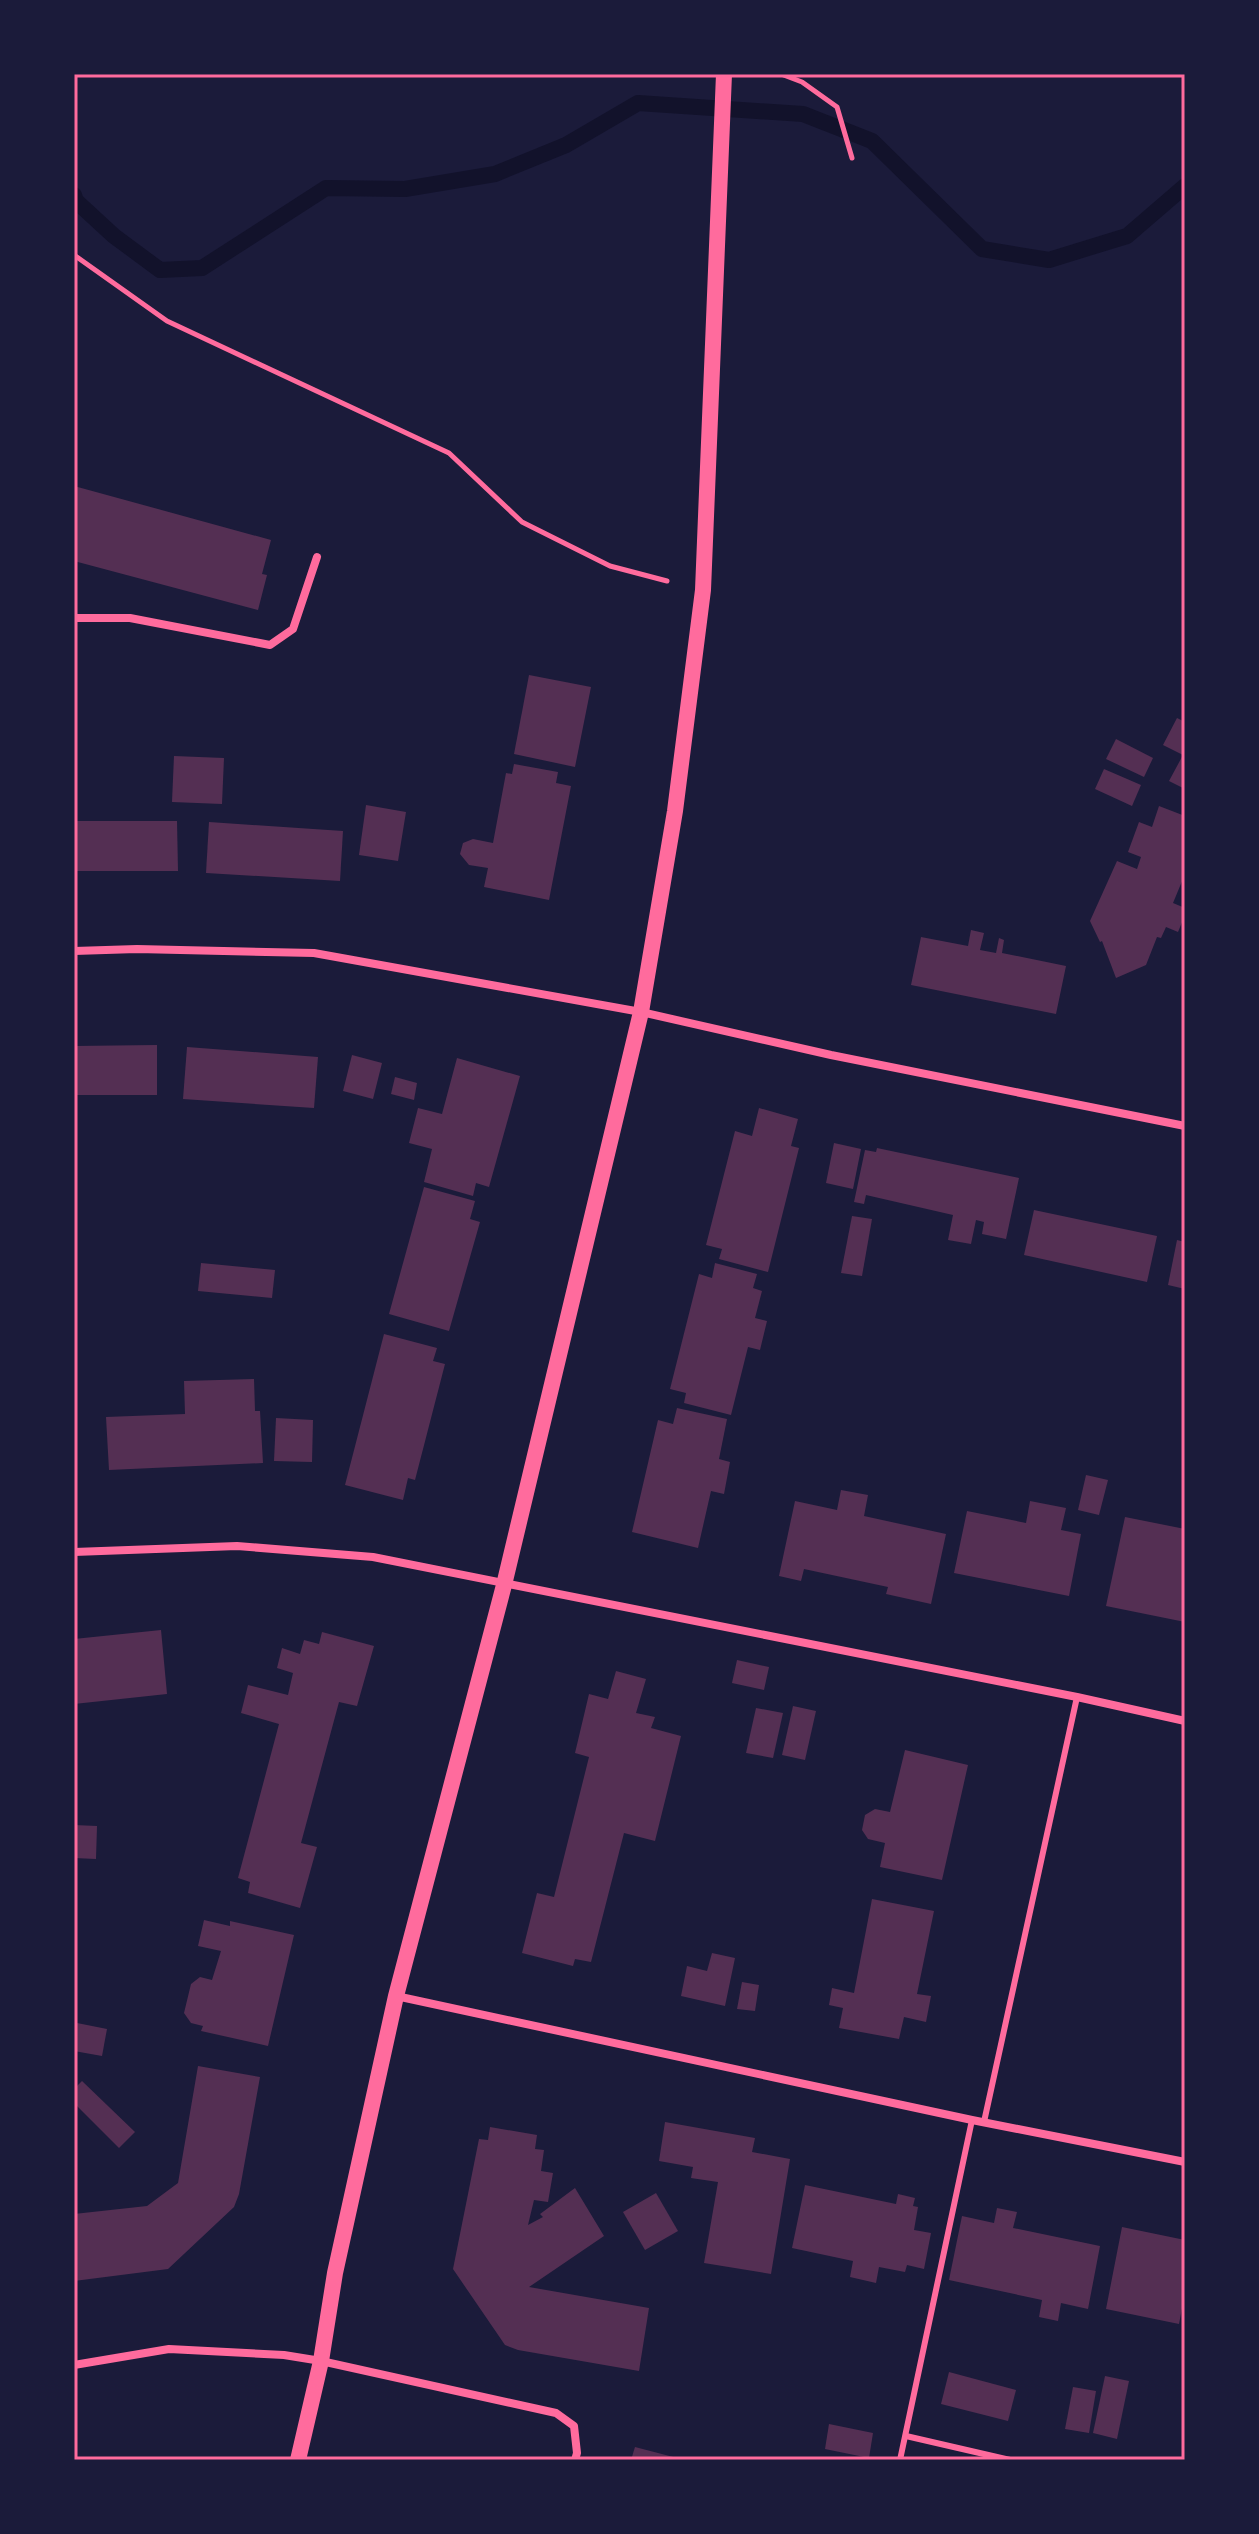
<svg xmlns="http://www.w3.org/2000/svg" width="1259" height="2534" font-family="'Roboto Condensed',sans-serif">
	<rect width="100%" height="100%" fill="#1b1b3a"/>
	<g fill="none" stroke-linecap="round" stroke-linejoin="round">
		<polyline stroke="#12122b" stroke-width="16" points="74,195 76,201 114,236 160,270 202,268 326,188 405,189 495,174 566,145 638,103 803,114 872,141 982,249 1049,260 1127,236 1185,186"/>
	</g>
	<g fill="#542f53">
		<polygon points="74,486 271,540 262,574 267,575 258,610 74,561"/>
		<polygon points="529,675 591,687 575,767 514,754"/>
		<polygon points="1177,718 1185,722 1185,789 1169,781 1183,755 1163,745"/>
		<polygon points="1116,739 1153,758 1144,777 1106,759"/>
		<polygon points="174,756 224,758 222,804 172,802"/>
		<polygon points="514,764 558,772 556,783 571,786 549,900 484,887 488,868 469,865 460,854 463,843 473,839 493,843 506,773 512,774"/>
		<polygon points="1104,769 1141,785 1132,806 1095,789"/>
		<polygon points="366,805 406,812 398,861 359,855"/>
		<polygon points="1159,806 1185,816 1185,874 1173,903 1185,908 1185,915 1178,932 1166,927 1161,938 1157,937 1146,965 1116,978 1102,941 1100,942 1090,921 1117,861 1137,869 1141,857 1128,852 1139,822 1152,827"/>
		<polygon points="74,821 177,821 178,871 74,871"/>
		<polygon points="209,822 343,831 340,881 206,873"/>
		<polygon points="971,930 984,933 980,950 996,953 999,938 1004,940 1002,953 1066,966 1056,1014 911,985 921,937 968,946"/>
		<polygon points="157,1045 157,1095 74,1095 74,1046"/>
		<polygon points="187,1047 318,1057 314,1108 183,1099"/>
		<polygon points="352,1055 382,1063 373,1099 343,1091"/>
		<polygon points="457,1058 520,1076 489,1187 476,1183 473,1196 424,1182 432,1149 409,1143 418,1108 442,1114"/>
		<polygon points="395,1077 417,1083 414,1100 391,1094"/>
		<polygon points="759,1108 798,1119 791,1146 799,1148 768,1272 719,1259 722,1249 706,1245 735,1131 752,1136"/>
		<polygon points="834,1143 861,1149 853,1189 826,1183"/>
		<polygon points="877,1148 1019,1178 1006,1239 982,1234 984,1222 976,1220 971,1244 948,1240 953,1215 866,1195 864,1204 854,1202 865,1150 876,1152"/>
		<polygon points="424,1187 475,1201 470,1219 480,1222 449,1331 389,1314"/>
		<polygon points="1034,1210 1157,1236 1147,1282 1024,1255"/>
		<polygon points="852,1216 872,1219 862,1276 841,1273"/>
		<polygon points="1177,1240 1185,1242 1185,1289 1168,1285"/>
		<polygon points="201,1263 275,1270 272,1298 198,1291"/>
		<polygon points="715,1263 757,1274 753,1288 762,1291 755,1318 767,1321 760,1350 748,1347 731,1415 684,1403 686,1393 670,1389 699,1274 712,1278"/>
		<polygon points="384,1334 437,1348 433,1361 445,1364 415,1480 408,1478 403,1500 345,1485"/>
		<polygon points="254,1379 255,1411 260,1411 263,1463 109,1470 106,1417 185,1414 184,1381"/>
		<polygon points="677,1408 727,1419 719,1459 730,1462 724,1494 711,1491 698,1548 632,1532 658,1420 673,1424"/>
		<polygon points="276,1418 313,1420 312,1462 274,1461"/>
		<polygon points="1086,1475 1108,1480 1099,1515 1078,1510"/>
		<polygon points="841,1490 868,1495 864,1516 946,1534 931,1604 886,1594 888,1587 804,1569 801,1581 779,1576 795,1501 837,1510"/>
		<polygon points="1030,1501 1066,1508 1061,1530 1081,1534 1069,1596 954,1573 967,1511 1026,1523"/>
		<polygon points="1125,1517 1185,1529 1185,1622 1106,1606"/>
		<polygon points="161,1630 167,1694 74,1704 74,1639"/>
		<polygon points="322,1632 374,1646 357,1706 339,1702 301,1843 317,1847 300,1908 248,1893 250,1882 238,1878 279,1724 241,1713 248,1685 288,1695 293,1673 277,1668 282,1648 300,1654 304,1640 319,1644"/>
		<polygon points="737,1660 769,1667 764,1690 732,1683"/>
		<polygon points="616,1671 646,1679 636,1713 655,1717 651,1728 681,1736 655,1841 624,1833 591,1962 575,1959 573,1966 522,1953 537,1893 554,1897 589,1757 575,1753 589,1694 608,1699"/>
		<polygon points="793,1706 816,1711 805,1760 782,1755"/>
		<polygon points="756,1708 783,1713 773,1758 746,1753"/>
		<polygon points="905,1750 968,1765 942,1880 880,1867 885,1843 868,1839 862,1830 865,1815 875,1809 890,1812"/>
		<polygon points="74,1825 97,1826 96,1859 74,1858"/>
		<polygon points="872,1899 934,1911 917,1994 931,1996 926,2022 904,2017 899,2039 839,2028 843,2008 829,2005 832,1988 854,1993"/>
		<polygon points="204,1920 230,1926 230,1921 294,1935 268,2046 201,2031 203,2026 191,2023 184,2013 191,1984 200,1977 212,1980 221,1951 198,1946"/>
		<polygon points="712,1953 735,1958 725,2006 681,1996 687,1966 707,1971"/>
		<polygon points="742,1982 759,1985 755,2011 737,2009"/>
		<polygon points="77,2023 107,2029 102,2056 74,2051"/>
		<polygon points="198,2066 260,2077 239,2194 234,2207 168,2269 74,2281 74,2214 147,2206 178,2183"/>
		<polygon points="82,2081 135,2132 119,2148 74,2103 74,2089"/>
		<polygon points="665,2122 755,2138 752,2152 790,2159 771,2274 704,2263 718,2182 691,2178 693,2167 659,2161"/>
		<polygon points="490,2127 537,2135 535,2149 544,2150 541,2171 553,2173 548,2202 534,2200 528,2225 543,2217 540,2214 575,2188 604,2236 529,2287 649,2308 639,2371 518,2350 505,2345 453,2269 479,2139 488,2140"/>
		<polygon points="805,2185 896,2204 898,2194 915,2198 913,2206 918,2207 914,2230 931,2233 924,2269 907,2265 905,2272 879,2267 876,2283 850,2277 853,2261 792,2248"/>
		<polygon points="656,2193 678,2231 645,2250 623,2212"/>
		<polygon points="997,2208 1017,2212 1013,2228 1100,2246 1088,2309 1061,2303 1058,2321 1039,2317 1042,2300 949,2280 962,2216 994,2223"/>
		<polygon points="1122,2227 1185,2240 1185,2303 1183,2303 1179,2324 1106,2309"/>
		<polygon points="949,2372 1016,2390 1008,2421 941,2404"/>
		<polygon points="1105,2376 1129,2381 1117,2439 1093,2433"/>
		<polygon points="1073,2387 1096,2391 1089,2433 1065,2429"/>
		<polygon points="829,2424 873,2433 869,2458 825,2449"/>
		<polygon points="635,2447 681,2459 681,2460 631,2460"/>
	</g>
	<g fill="none" stroke-linecap="round" stroke-linejoin="round">
		<g stroke="#ff6b9d" stroke-width="5">
			<polyline points="781,74 802,82 837,107 852,158"/>
			<polyline points="74,255 167,321 449,453 522,522 610,566 667,581"/>
		</g>
		<g stroke="#ff6b9d" stroke-width="6">
			<polyline points="984,2122 1077,1697"/>
			<polyline points="906,2436 1010,2460"/>
			<polyline points="900,2460 972,2120"/>
		</g>
		<g stroke="#ff6b9d" stroke-width="8">
			<polyline points="74,618 130,618 270,645 293,629 317,557"/>
			<polyline points="74,951 137,949 314,953 641,1012 831,1055 1185,1126"/>
			<polyline points="74,1552 237,1546 373,1557 1077,1697 1185,1721"/>
			<polyline points="396,1996 972,2120 1185,2162"/>
			<polyline points="74,2365 169,2349 284,2355 321,2361 556,2413 574,2426 577,2453 575,2460"/>
		</g>
		<polyline stroke="#ff6b9d" stroke-width="16" points="298,2460 321,2361 335,2273 396,1996 504,1585 641,1012 675,811 703,590 724,74"/>
	</g>
	<rect width="1259" height="2534" fill="none" stroke="#1b1b3a" stroke-width="152"/>
	<rect x="76" y="76" width="1107" height="2382" fill="none" stroke="#ff6b9d" stroke-width="3"/>
</svg>
